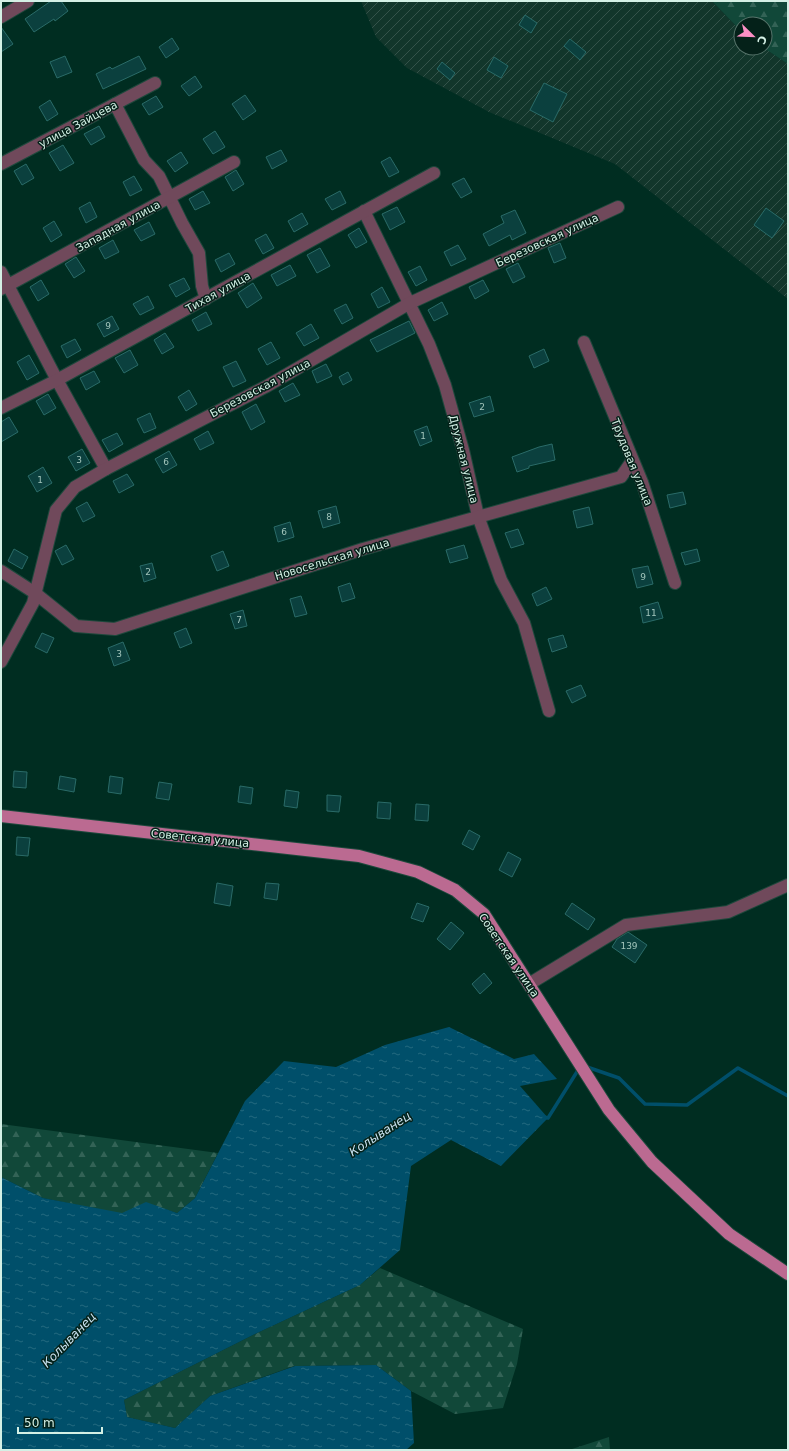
<svg xmlns="http://www.w3.org/2000/svg" width="789" height="1451" font-family="'DejaVu Sans',sans-serif">
	<defs>
		<pattern id="industrial-furrows" width="10" height="10" patternUnits="userSpaceOnUse"><rect width="10" height="10" fill="#12362b"/><path d="M-1 1l2-2M0 10L10 0M9 11l2-2" fill="none" stroke="#34534a"/></pattern>
		<pattern id="forest-firs" width="22" height="20" patternUnits="userSpaceOnUse"><rect width="22" height="20" fill="#114839"/><path d="M5 1l3.5 6h-7zM16 11l3.5 6h-7z" fill="#336356"/></pattern>
		<pattern id="water-ripples" width="26" height="14" patternUnits="userSpaceOnUse"><rect width="26" height="14" fill="#004f6a"/><path d="M2 4q2-2 4 0t4 0M15 11q2-2 4 0t4 0" fill="none" stroke="#24697f"/></pattern>
	</defs>
	<rect width="100%" height="100%" fill="#002d21"/>
	<polygon fill="url(#industrial-furrows)" points="361,1 712,1 741,31 741,48 764,48 788,64 788,299 615,164 489,112 407,68 376,37"/>
	<g fill="url(#forest-firs)">
		<polygon points="712,1 788,1 788,64 764,48 765,24 741,24 741,31"/>
		<polygon points="1,1124 218,1153 195,1198 177,1213 146,1203 122,1214 43,1198 1,1177"/>
		<polygon points="380,1268 523,1329 517,1364 503,1408 455,1414 411,1391 376,1365 294,1366 210,1396 175,1428 127,1417 124,1400 253,1335 360,1285"/>
		<polygon points="609,1437 610,1450 569,1450"/>
	</g>
	<polygon fill="url(#water-ripples)" points="449,1027 514,1059 534,1054 557,1079 520,1086 548,1118 501,1166 451,1140 411,1166 400,1250 360,1285 253,1335 124,1400 127,1417 175,1428 210,1396 295,1366 376,1365 411,1391 414,1443 406,1450 1,1450 1,1177 43,1198 122,1213 146,1202 177,1213 195,1198 245,1101 284,1061 336,1067 385,1045"/>
	<g fill="none" stroke-linecap="round" stroke-linejoin="round">
		<g stroke="#004f6a" stroke-width="3.5">
			<polyline points="587,1067 619,1078 645,1104 687,1105 738,1068 788,1096"/>
			<polyline points="544,1117 548,1118 580,1067"/>
		</g>
	</g>
	<g fill="#0b403e" stroke="#2a6b68">
		<polygon points="51,1 61,1 68,11 55,21 54,19 34,32 25,19"/>
		<polygon points="525,15 537,23 531,33 519,25"/>
		<polygon points="1,27 13,44 1,52"/>
		<polygon points="172,38 179,49 166,58 159,47"/>
		<polygon points="570,39 586,52 580,60 564,46"/>
		<polygon points="65,56 72,72 57,78 50,62"/>
		<polygon points="139,56 146,69 103,89 96,74 110,67 112,69"/>
		<polygon points="494,57 508,66 501,78 487,70"/>
		<polygon points="442,62 455,73 450,80 437,69"/>
		<polygon points="195,76 202,87 189,96 181,86"/>
		<polygon points="544,83 567,94 553,122 530,110"/>
		<polygon points="245,95 256,111 243,120 232,104"/>
		<polygon points="156,96 163,107 149,115 142,104"/>
		<polygon points="50,100 58,114 47,121 39,107"/>
		<polygon points="99,126 105,137 91,145 84,134"/>
		<polygon points="215,131 225,147 213,154 203,139"/>
		<polygon points="63,145 74,163 60,171 49,153"/>
		<polygon points="281,150 287,161 272,169 266,157"/>
		<polygon points="181,152 188,163 175,172 167,161"/>
		<polygon points="390,157 399,172 389,177 381,162"/>
		<polygon points="26,164 34,178 22,185 14,171"/>
		<polygon points="236,170 244,184 233,191 225,177"/>
		<polygon points="134,176 142,190 130,196 123,182"/>
		<polygon points="464,178 472,192 461,198 452,184"/>
		<polygon points="203,191 210,203 195,210 189,199"/>
		<polygon points="340,191 346,203 332,210 325,199"/>
		<polygon points="90,202 97,217 86,223 79,208"/>
		<polygon points="397,207 405,222 390,230 382,214"/>
		<polygon points="766,208 784,221 772,238 754,225"/>
		<polygon points="515,210 526,233 512,240 510,235 489,246 483,234 504,223 501,216"/>
		<polygon points="302,213 308,224 294,232 288,221"/>
		<polygon points="54,221 62,235 51,242 43,228"/>
		<polygon points="149,222 155,234 141,241 134,230"/>
		<polygon points="359,228 367,242 356,248 348,235"/>
		<polygon points="266,234 274,248 263,254 255,240"/>
		<polygon points="113,240 119,252 105,259 99,248"/>
		<polygon points="560,243 566,258 554,263 548,248"/>
		<polygon points="458,245 466,259 451,266 444,252"/>
		<polygon points="320,248 330,266 317,273 307,255"/>
		<polygon points="229,253 235,264 221,272 215,260"/>
		<polygon points="76,257 85,271 74,278 65,264"/>
		<polygon points="518,263 525,277 513,283 506,269"/>
		<polygon points="290,265 296,276 277,286 271,275"/>
		<polygon points="420,266 427,280 416,286 408,272"/>
		<polygon points="184,278 190,289 176,297 169,285"/>
		<polygon points="41,280 49,294 38,301 30,287"/>
		<polygon points="483,280 489,291 475,299 469,287"/>
		<polygon points="253,283 262,298 247,308 238,293"/>
		<polygon points="382,287 390,302 378,308 371,294"/>
		<polygon points="148,296 154,308 140,315 133,304"/>
		<polygon points="442,302 448,314 434,321 428,310"/>
		<polygon points="346,304 353,318 342,324 334,310"/>
		<polygon points="206,312 212,324 198,331 192,320"/>
		<polygon points="112,316 119,329 104,337 97,324"/>
		<polygon points="409,321 415,333 377,352 370,340"/>
		<polygon points="311,324 319,338 304,346 296,333"/>
		<polygon points="165,333 174,347 162,354 154,340"/>
		<polygon points="75,339 81,350 67,358 61,346"/>
		<polygon points="271,342 280,358 267,365 258,349"/>
		<polygon points="544,349 549,361 534,368 529,356"/>
		<polygon points="130,350 138,365 124,373 115,358"/>
		<polygon points="29,355 39,373 27,380 17,362"/>
		<polygon points="236,361 246,381 233,387 223,367"/>
		<polygon points="326,364 332,376 317,383 312,371"/>
		<polygon points="94,371 100,382 86,390 80,378"/>
		<polygon points="348,372 352,380 343,385 339,377"/>
		<polygon points="293,383 300,395 285,402 279,391"/>
		<polygon points="189,390 197,404 186,411 178,397"/>
		<polygon points="48,394 56,408 44,415 36,401"/>
		<polygon points="490,396 494,411 474,417 469,403"/>
		<polygon points="256,404 265,422 251,430 242,412"/>
		<polygon points="150,413 156,428 144,433 137,419"/>
		<polygon points="9,417 18,432 1,442 1,422"/>
		<polygon points="427,426 432,441 420,446 414,431"/>
		<polygon points="208,431 214,443 200,450 194,439"/>
		<polygon points="117,433 123,444 109,452 102,440"/>
		<polygon points="552,444 555,460 529,466 529,468 517,472 512,457 539,447"/>
		<polygon points="82,449 90,463 76,471 68,457"/>
		<polygon points="169,451 177,465 163,473 155,459"/>
		<polygon points="43,467 52,483 37,492 28,476"/>
		<polygon points="127,474 134,485 119,493 113,481"/>
		<polygon points="683,492 686,504 670,508 667,495"/>
		<polygon points="87,502 95,516 83,522 76,508"/>
		<polygon points="336,506 340,523 323,528 318,511"/>
		<polygon points="589,507 593,524 577,528 573,511"/>
		<polygon points="290,522 294,537 278,542 274,527"/>
		<polygon points="518,529 524,544 511,548 505,533"/>
		<polygon points="66,545 74,559 62,565 55,551"/>
		<polygon points="464,545 468,558 450,563 446,550"/>
		<polygon points="14,549 28,557 22,569 8,561"/>
		<polygon points="697,549 700,561 685,565 681,553"/>
		<polygon points="223,551 229,566 217,571 211,556"/>
		<polygon points="152,563 156,578 144,582 140,566"/>
		<polygon points="648,566 653,584 637,588 632,569"/>
		<polygon points="350,583 355,598 342,602 338,587"/>
		<polygon points="546,587 552,599 537,606 532,594"/>
		<polygon points="301,596 307,614 295,617 290,599"/>
		<polygon points="658,602 663,618 643,623 640,607"/>
		<polygon points="243,610 247,626 235,629 230,614"/>
		<polygon points="186,628 192,643 180,648 174,633"/>
		<polygon points="42,633 54,638 47,653 35,647"/>
		<polygon points="563,635 567,647 552,652 548,639"/>
		<polygon points="123,642 130,660 114,666 108,648"/>
		<polygon points="581,685 586,696 572,703 566,691"/>
		<polygon points="14,771 27,772 26,788 13,787"/>
		<polygon points="60,776 76,779 74,792 58,789"/>
		<polygon points="110,776 123,778 121,794 108,792"/>
		<polygon points="159,782 172,784 169,800 156,798"/>
		<polygon points="240,786 253,788 251,804 238,802"/>
		<polygon points="286,790 299,792 297,808 284,806"/>
		<polygon points="327,795 341,796 339,812 327,811"/>
		<polygon points="378,802 391,803 390,819 377,818"/>
		<polygon points="416,804 429,805 428,821 415,820"/>
		<polygon points="469,830 480,836 473,850 462,844"/>
		<polygon points="17,837 30,838 28,856 16,855"/>
		<polygon points="508,852 521,859 512,877 499,870"/>
		<polygon points="217,883 233,886 230,906 214,903"/>
		<polygon points="266,883 279,884 277,900 264,898"/>
		<polygon points="417,903 429,907 423,922 411,918"/>
		<polygon points="572,903 595,919 588,930 565,914"/>
		<polygon points="451,922 464,933 450,950 437,939"/>
		<polygon points="628,932 647,945 635,963 612,947 617,939"/>
		<polygon points="484,973 492,983 480,994 472,984"/>
	</g>
	<g fill="none" stroke-linecap="round" stroke-linejoin="round">
		<defs>
			<g id="minor">
				<polyline points="1,17 28,1"/>
				<polyline points="115,104 144,160 159,176 182,223 199,253 202,286 206,299"/>
				<polyline points="1,164 155,83"/>
				<polyline points="364,211 429,344 445,385 463,450 478,516 501,580 524,623 549,711"/>
				<polyline points="1,272 57,380 106,469"/>
				<polyline points="1,289 234,162"/>
				<polyline points="584,342 642,482 675,583"/>
				<polyline points="1,408 57,380 434,173"/>
				<polyline points="1,571 35,593 76,626 115,629 363,549 621,477 632,461"/>
				<polyline points="1,662 33,603 56,510 75,487 106,469 267,386 410,303 618,207"/>
				<polyline points="529,984 626,925 728,912 788,885"/>
			</g>
			<polyline id="major" points="1,816 359,856 418,872 455,890 484,914 609,1110 652,1162 729,1234 788,1274"/>
		</defs>
		<use href="#minor" stroke="#1e483c" stroke-width="14"/>
		<use href="#major" stroke="#1e483c" stroke-width="14"/>
		<use href="#minor" stroke="#70495b" stroke-width="12"/>
		<use href="#major" stroke="#bb6a91" stroke-width="12"/>
	</g>
	<g text-anchor="middle" stroke-width="3" stroke-linejoin="round" paint-order="stroke">
		<g font-size="9" fill="#a2c4bb">
			<text x="108" y="329">9</text>
			<text x="482" y="410">2</text>
			<text x="423" y="439">1</text>
			<text x="79" y="463">3</text>
			<text x="166" y="465">6</text>
			<text x="40" y="483">1</text>
			<text x="329" y="520">8</text>
			<text x="284" y="535">6</text>
			<text x="148" y="575">2</text>
			<text x="643" y="580">9</text>
			<text x="651" y="616">11</text>
			<text x="239" y="623">7</text>
			<text x="119" y="657">3</text>
			<text x="629" y="949">139</text>
		</g>
		<g font-size="11" fill="#d4f0e5" stroke="#042119">
			<text transform="translate(78 124) rotate(-28)" y="4">улица Зайцева</text>
			<text transform="translate(118 226) rotate(-29)" y="4">Западная улица</text>
			<text transform="translate(547 240) rotate(-25)" y="4">Березовская улица</text>
			<text transform="translate(218 292) rotate(-29)" y="4">Тихая улица</text>
			<text transform="translate(260 388) rotate(-28)" y="4">Березовская улица</text>
			<text transform="translate(464 459) rotate(76)" y="4">Дружная улица</text>
			<text transform="translate(632 462) rotate(68)" y="4">Трудовая улица</text>
			<text transform="translate(332 559) rotate(-17)" y="4">Новосельская улица</text>
			<text transform="translate(200 838) rotate(6)" y="4">Советская улица</text>
			<text transform="translate(509 955) rotate(56)" y="4">Советская улица</text>
		</g>
		<g font-size="12" font-style="italic" fill="#cae3f1" stroke="#042119">
			<text transform="translate(380 1134) rotate(-33)" y="4">Колыванец</text>
			<text transform="translate(69 1340) rotate(-46)" y="4">Колыванец</text>
		</g>
	</g>
	<rect width="789" height="1451" fill="none" stroke="#d4f0e5" stroke-width="4"/>
	<g transform="translate(753 36) rotate(113)"><circle r="19" fill="#042119" stroke="#57746b"/>
	<path d="M0-3L7 15L0 10L-7 15Z" fill="#fb8fc4"/>
	<text y="-6" font-size="11" font-weight="bold" text-anchor="middle" fill="#d4f0e5">С</text>
	</g>
	<path d="M18 1427v6h84v-6" fill="none" stroke="#d4f0e5" stroke-width="2"/>
	<text x="24" y="1427" font-size="12" fill="#d4f0e5" stroke="#042119" stroke-width="3" paint-order="stroke">50 m</text>
</svg>
